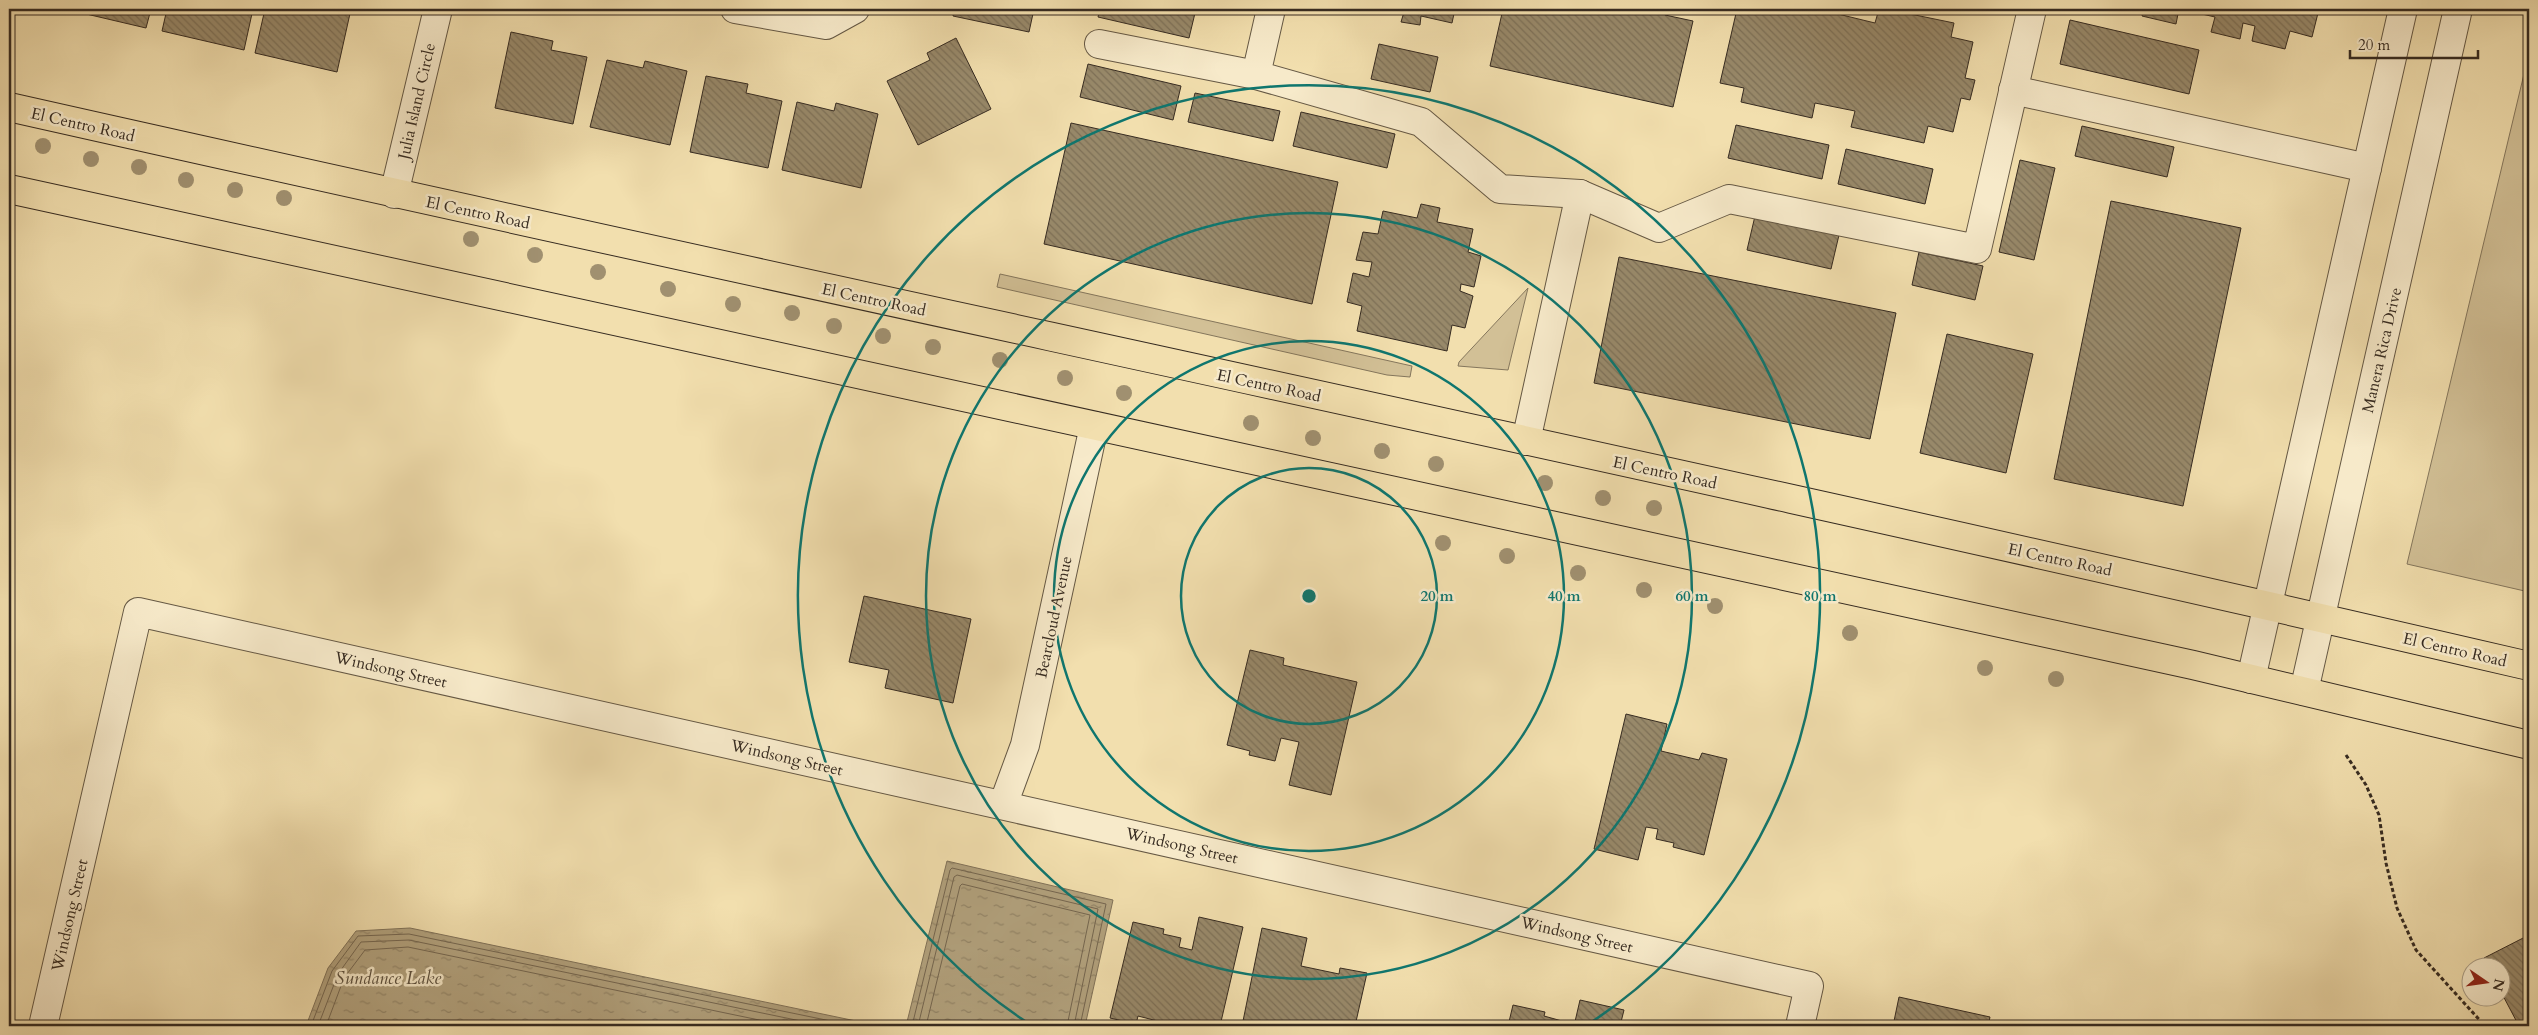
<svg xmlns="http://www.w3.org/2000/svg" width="2538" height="1035" font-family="Cardo,serif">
	<defs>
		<pattern id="water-ripples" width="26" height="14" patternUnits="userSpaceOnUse" patternTransform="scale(1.25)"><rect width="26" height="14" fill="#b2a27e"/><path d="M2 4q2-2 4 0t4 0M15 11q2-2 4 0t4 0" fill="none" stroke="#928467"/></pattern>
		<pattern id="building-back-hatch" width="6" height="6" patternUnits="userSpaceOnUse" patternTransform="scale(1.25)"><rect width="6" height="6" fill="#98896a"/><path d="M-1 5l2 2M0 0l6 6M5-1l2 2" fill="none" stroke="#7d7057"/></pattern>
	</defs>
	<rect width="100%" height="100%" fill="#f2dfae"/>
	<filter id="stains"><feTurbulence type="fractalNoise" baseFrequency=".004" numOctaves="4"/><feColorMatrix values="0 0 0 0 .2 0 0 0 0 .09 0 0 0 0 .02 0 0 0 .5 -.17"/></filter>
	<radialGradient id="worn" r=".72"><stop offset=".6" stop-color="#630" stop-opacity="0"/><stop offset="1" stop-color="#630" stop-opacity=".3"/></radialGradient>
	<g fill="#d2c096" stroke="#84765c">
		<polygon points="2529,53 2529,592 2407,564"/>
		<polygon points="1000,274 1412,366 1410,377 1387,375 997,287"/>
		<polygon points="1528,288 1508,370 1458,366 1459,362"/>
	</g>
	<g fill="url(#water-ripples)" stroke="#807259">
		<polygon points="947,861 1113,900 1085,1026 906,1026"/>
		<polygon points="410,928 880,1026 306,1026 328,968 356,931"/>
	</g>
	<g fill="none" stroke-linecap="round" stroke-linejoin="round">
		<g stroke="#746650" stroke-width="1">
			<polyline points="311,1026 332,971 358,936 409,934 855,1026"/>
			<polyline points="318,1026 338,974 361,942 409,940 825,1026"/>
			<polyline points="326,1026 344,978 365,950 408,947 788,1026"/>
			<polyline points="912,1026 950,870 952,868 1106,904 1080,1026"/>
			<polyline points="918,1026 954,877 957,875 1098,909 1074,1026"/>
			<polyline points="926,1026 960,886 962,884 1090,915 1067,1026"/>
		</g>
	</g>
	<g fill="url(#building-back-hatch)" stroke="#362b21">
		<polygon points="65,9 151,9 146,28"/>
		<polygon points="167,9 253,9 244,50 162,31"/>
		<polygon points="265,9 351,9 337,72 255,53"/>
		<polygon points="954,9 1034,9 1029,32 953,16"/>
		<polygon points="1100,9 1196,9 1189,38 1098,17"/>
		<polygon points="1391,9 1455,9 1452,23 1421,16 1420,25 1401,22 1404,12"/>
		<polygon points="1503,9 1666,9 1665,15 1693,21 1673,107 1490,66"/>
		<polygon points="1737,9 1839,9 1838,14 1875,23 1879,9 1886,9 1954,23 1951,37 1973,42 1965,78 1975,80 1970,100 1961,98 1953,132 1928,126 1924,143 1851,127 1855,111 1815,103 1812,118 1741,102 1744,88 1720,83"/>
		<polygon points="2110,9 2131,9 2130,13"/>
		<polygon points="2144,9 2179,9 2176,24 2142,16"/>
		<polygon points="2180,9 2319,9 2312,37 2290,31 2285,49 2252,41 2255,26 2243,23 2240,39 2211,32 2215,17"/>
		<polygon points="2070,20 2199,50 2189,94 2060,64"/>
		<polygon points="511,32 553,41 551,50 587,57 573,124 495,108"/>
		<polygon points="956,38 991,109 918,145 887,81 930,60 927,53"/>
		<polygon points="1379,44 1438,57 1430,92 1371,79"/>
		<polygon points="607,60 643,68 645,61 687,71 670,145 590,127"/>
		<polygon points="1088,64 1181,86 1173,120 1080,97"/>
		<polygon points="706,76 748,84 746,93 782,101 768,168 690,152"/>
		<polygon points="1195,93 1280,111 1273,141 1188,122"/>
		<polygon points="797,102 834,111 836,103 878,114 861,188 782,170"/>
		<polygon points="1301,112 1395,134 1387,168 1293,146"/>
		<polygon points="1071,123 1338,182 1312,304 1044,244"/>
		<polygon points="1736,125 1829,145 1822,179 1728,158"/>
		<polygon points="2082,126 2174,147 2167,177 2075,156"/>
		<polygon points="1846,149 1933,169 1925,204 1838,184"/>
		<polygon points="2020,160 2055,168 2034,260 1999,252"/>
		<polygon points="2111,201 2241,228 2183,506 2054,479"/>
		<polygon points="1421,204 1440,208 1437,222 1473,229 1468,252 1481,256 1474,287 1461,284 1460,291 1473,296 1465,328 1452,325 1447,351 1357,331 1362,306 1347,302 1353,273 1369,277 1372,262 1356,260 1363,232 1378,234 1383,211 1417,218"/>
		<polygon points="1755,216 1839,235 1831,269 1747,250"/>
		<polygon points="1919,252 1983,266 1975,300 1912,285"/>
		<polygon points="1619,257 1896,313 1870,439 1594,383"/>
		<polygon points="1947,334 2033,354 2006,473 1920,453"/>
		<polygon points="864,596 971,619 953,703 885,688 889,670 849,662"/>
		<polygon points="1250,650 1284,658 1283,665 1357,682 1331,795 1289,785 1299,742 1281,738 1275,761 1249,755 1250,751 1227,745"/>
		<polygon points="1626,714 1667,724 1661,751 1699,760 1702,753 1727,759 1704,855 1673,847 1674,843 1656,839 1658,829 1646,827 1638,860 1594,849"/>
		<polygon points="1199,917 1243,927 1220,1026 1177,1026 1138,1016 1136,1024 1110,1018 1133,922 1164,929 1163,934 1181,938 1179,947 1192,950"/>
		<polygon points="1262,928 1307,938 1301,966 1339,974 1340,968 1367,973 1355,1026 1242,1026"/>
		<polygon points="2529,935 2529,1026 2519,1026 2500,990 2500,968 2489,968 2484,958"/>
		<polygon points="1899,997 1990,1017 1988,1026 1893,1026"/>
		<polygon points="1580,1000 1624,1010 1620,1026 1574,1026"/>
		<polygon points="1513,1005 1545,1012 1544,1016 1562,1021 1561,1026 1508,1026"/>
	</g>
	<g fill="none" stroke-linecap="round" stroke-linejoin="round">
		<defs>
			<g id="minor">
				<polyline points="735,9 826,25 855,9"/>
				<polyline points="1271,9 1256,75 1421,122 1500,189 1580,194 1659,228 1729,199 1977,249 2032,9"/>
				<polyline points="1099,44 1256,75"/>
				<polyline points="2013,90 2367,168"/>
				<polyline points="394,194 438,9"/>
				<polyline points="1526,441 1580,194"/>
				<polyline points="2251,679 2403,9"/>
				<polyline points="2304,691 2458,9"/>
				<polyline points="1003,805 1025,745 1094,426"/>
				<polyline points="43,1026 138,612 1809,986 1800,1026"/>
			</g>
			<g id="major">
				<path d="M9,107C848,296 1691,471 2529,666"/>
				<polyline points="9,189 2193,665 2529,745"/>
			</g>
		</defs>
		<use href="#minor" stroke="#655844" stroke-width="30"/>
		<use href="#major" stroke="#362b21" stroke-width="30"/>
		<polyline stroke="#362b21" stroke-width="3" stroke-dasharray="4 2.5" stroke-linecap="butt" points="2346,755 2366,785 2379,815 2386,863 2397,908 2416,950 2485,1026"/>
		<use href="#minor" stroke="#f7eaca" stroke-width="28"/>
		<use href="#major" stroke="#f2dfae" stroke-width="28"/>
	</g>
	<g fill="#a09070">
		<circle cx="43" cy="146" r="8"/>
		<circle cx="91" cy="159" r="8"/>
		<circle cx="139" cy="167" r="8"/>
		<circle cx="186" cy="180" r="8"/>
		<circle cx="235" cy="190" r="8"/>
		<circle cx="284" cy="198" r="8"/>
		<circle cx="471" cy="239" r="8"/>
		<circle cx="535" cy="255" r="8"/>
		<circle cx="598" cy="272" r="8"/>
		<circle cx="668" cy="289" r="8"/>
		<circle cx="733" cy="304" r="8"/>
		<circle cx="792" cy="313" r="8"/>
		<circle cx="834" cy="326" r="8"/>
		<circle cx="883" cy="336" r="8"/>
		<circle cx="933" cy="347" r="8"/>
		<circle cx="1000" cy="360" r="8"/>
		<circle cx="1065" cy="378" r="8"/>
		<circle cx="1124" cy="393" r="8"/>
		<circle cx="1251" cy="423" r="8"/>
		<circle cx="1313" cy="438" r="8"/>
		<circle cx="1382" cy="451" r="8"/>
		<circle cx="1436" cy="464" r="8"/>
		<circle cx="1545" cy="483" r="8"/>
		<circle cx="1603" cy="498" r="8"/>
		<circle cx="1654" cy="508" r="8"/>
		<circle cx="1443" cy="543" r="8"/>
		<circle cx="1507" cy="556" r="8"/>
		<circle cx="1578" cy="573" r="8"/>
		<circle cx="1644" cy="590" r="8"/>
		<circle cx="1715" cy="606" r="8"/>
		<circle cx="1850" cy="633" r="8"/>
		<circle cx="1985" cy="668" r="8"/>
		<circle cx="2056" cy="679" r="8"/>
	</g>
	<g fill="none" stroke="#0f766e" stroke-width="2.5">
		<circle cx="1309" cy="596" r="128"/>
		<circle cx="1309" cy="596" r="255"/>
		<circle cx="1309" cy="596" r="383"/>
		<path d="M1031 1025A511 511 0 1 1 1587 1025"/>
	</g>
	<g text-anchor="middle" stroke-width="5" stroke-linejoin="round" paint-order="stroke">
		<g font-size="16" fill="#362b21" stroke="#f7eaca">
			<text transform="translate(416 101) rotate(-77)" y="6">Julia Island Circle</text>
			<text transform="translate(83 124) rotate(13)" y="6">El Centro Road</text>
			<text transform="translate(478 212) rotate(12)" y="6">El Centro Road</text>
			<text transform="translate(874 299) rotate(12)" y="6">El Centro Road</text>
			<text transform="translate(2381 350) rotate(-77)" y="6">Manera Rica Drive</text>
			<text transform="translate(1269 385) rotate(12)" y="6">El Centro Road</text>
			<text transform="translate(1665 472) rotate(12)" y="6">El Centro Road</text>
			<text transform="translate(2060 559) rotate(12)" y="6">El Centro Road</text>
			<text transform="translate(1053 617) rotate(-78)" y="6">Bearcloud Avenue</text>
			<text transform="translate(2455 649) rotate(13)" y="6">El Centro Road</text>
			<text transform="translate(391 669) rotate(13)" y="6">Windsong Street</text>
			<text transform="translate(787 757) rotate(13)" y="6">Windsong Street</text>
			<text transform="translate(1182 845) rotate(13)" y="6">Windsong Street</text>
			<text transform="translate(69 915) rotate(-77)" y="6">Windsong Street</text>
			<text transform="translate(1577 934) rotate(13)" y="6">Windsong Street</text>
		</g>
		<g font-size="18" font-style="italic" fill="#5b4f3d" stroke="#f7eaca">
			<text x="388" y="984">Sundance Lake</text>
		</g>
	</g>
	<circle cx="1309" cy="596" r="8" fill="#0f766e" stroke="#f7eaca" stroke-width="2.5"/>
	<g font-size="15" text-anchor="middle" font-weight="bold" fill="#0f766e" stroke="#f7eaca" stroke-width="5" stroke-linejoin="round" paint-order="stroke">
		<text x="1437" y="601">20 m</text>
		<text x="1564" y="601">40 m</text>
		<text x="1692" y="601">60 m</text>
		<text x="1820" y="601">80 m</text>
	</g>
	<rect width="2538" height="1035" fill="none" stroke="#f2dfae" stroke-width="30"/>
	<rect x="10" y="10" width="2518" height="1015" fill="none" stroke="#362b21" stroke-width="2.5"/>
	<rect x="15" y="15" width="2508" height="1005" fill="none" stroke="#362b21"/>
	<g transform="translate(2486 982) rotate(103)"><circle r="24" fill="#f7eaca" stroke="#aa9e86"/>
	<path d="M0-4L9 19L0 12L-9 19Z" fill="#8f2418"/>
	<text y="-8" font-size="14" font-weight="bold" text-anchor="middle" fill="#362b21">N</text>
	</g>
	<path d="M2350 50v8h128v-8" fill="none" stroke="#362b21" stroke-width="2.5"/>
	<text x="2358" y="50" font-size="15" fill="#362b21" stroke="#f7eaca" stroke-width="4" paint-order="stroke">20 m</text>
	<rect width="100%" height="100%" filter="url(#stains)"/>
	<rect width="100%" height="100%" fill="url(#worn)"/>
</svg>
